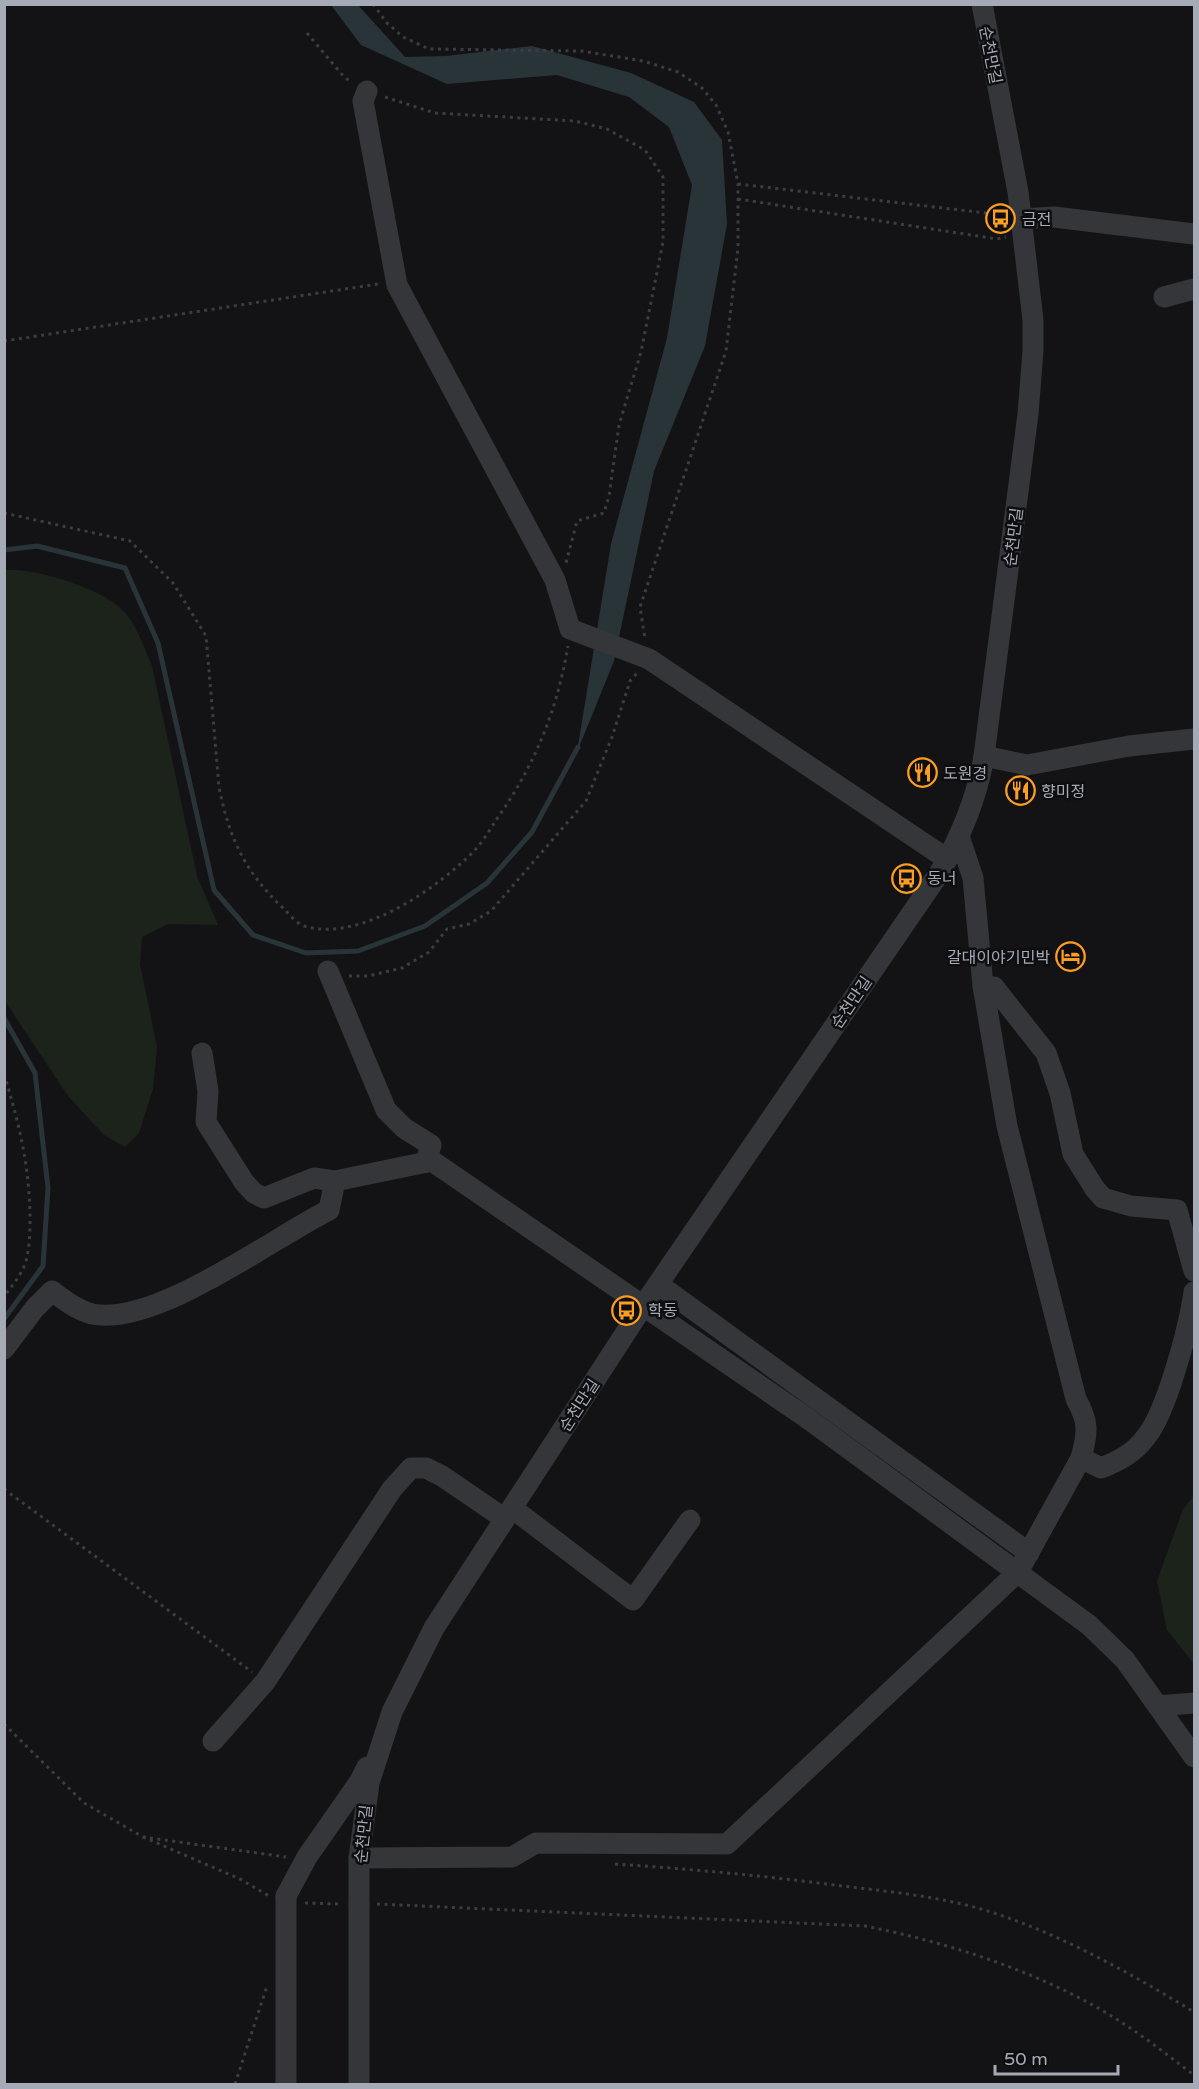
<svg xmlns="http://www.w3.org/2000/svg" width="1199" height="2089" font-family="'Varela Round','Noto Sans KR',sans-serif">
	<rect width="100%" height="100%" fill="#131315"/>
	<g fill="#1b231b">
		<path d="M5,570C34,568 95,587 118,606C135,619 144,647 152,666L197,876L218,925L168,924L142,937L140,964L157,1047L153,1089L139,1133L125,1147L104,1135L68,1096L5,1001Z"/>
		<polygon points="1194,1496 1194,1664 1167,1630 1157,1581 1183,1509"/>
	</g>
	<polygon fill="#293439" points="331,5 358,5 405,57 446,56 532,46 631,73 694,102 722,140 727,224 705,346 654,471 614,661 577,752 611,544 667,338 692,185 669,127 629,97 557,75 447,84 361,45"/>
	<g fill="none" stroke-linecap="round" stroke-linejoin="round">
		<g stroke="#293439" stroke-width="5">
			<polyline points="4,550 37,546 125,568 158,643 214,890 253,935 306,953 358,951 425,926 487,883 532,832 578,747"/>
			<polyline points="4,1018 35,1073 48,1188 43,1266 4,1319"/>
		</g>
		<g stroke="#3a3d41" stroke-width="3" stroke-dasharray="3 4.5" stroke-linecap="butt">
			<polyline points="373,4 387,23 403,37 429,49 582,51 643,61 678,72 702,88 716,105 728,132 738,184 738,248 726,351 640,607 645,639"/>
			<polyline points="307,33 345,78 352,82"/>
			<polyline points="385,97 435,113 575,121 607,129 645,150 663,177 663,242 641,352 619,425 609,496 604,513 577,521 566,563"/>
			<polyline points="738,184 986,213 1003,208"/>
			<polyline points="738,199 997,239 1006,237"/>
			<polyline points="4,341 378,284"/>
			<path d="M4,513L130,541L173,583L206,636L219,787C229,838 245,872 283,908C289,914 296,923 304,926C360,943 438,888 475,850C483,841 490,830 496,820C534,767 557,711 568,646"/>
			<polyline points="349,976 368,976 402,968 429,952 447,929 469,924 491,911 586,801 612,737 630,681 637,673"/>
			<path d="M4,1074C19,1123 29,1164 30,1215C30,1230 30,1246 26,1261C22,1274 13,1285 4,1296"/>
			<polyline points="4,1489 252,1672"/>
			<polyline points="4,1724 84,1803 143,1837 286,1857"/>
			<polyline points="143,1837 240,1879 269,1896"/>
			<path d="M615,1864C691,1869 766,1876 842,1886C893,1892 945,1897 994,1913C1064,1936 1132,1974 1194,2012"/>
			<polyline points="305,1903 340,1904"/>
			<path d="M377,1904L865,1926C951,1943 1050,1975 1124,2024C1149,2040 1171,2058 1194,2075"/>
			<polyline points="235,2084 267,1986"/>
		</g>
		<g stroke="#34363a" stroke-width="21">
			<polyline points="367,91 363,101 397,285 555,580 570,629 649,659 947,859"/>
			<polyline points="1020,219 1054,217 1194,234"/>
			<polyline points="1164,297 1194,289"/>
			<polyline points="984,756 1027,765 1129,746 1194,739"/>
			<polyline points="959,836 973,878 983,986 994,987 1046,1053 1060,1093 1073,1154 1095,1189 1103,1198 1131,1206 1177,1210 1194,1271"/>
			<polyline points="328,971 386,1110 404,1128 431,1145 426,1162"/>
			<path d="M983,986L1007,1126L1076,1399C1089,1422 1088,1432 1081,1458"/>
			<polyline points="202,1053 208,1091 206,1122 244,1182 254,1193 264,1198 314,1178 335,1181"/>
			<polyline points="658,1284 1029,1553"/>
			<path d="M4,1349L35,1308L52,1291C64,1300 77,1310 92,1314C155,1327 271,1239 329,1210L335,1181L432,1161L807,1418L1089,1625L1125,1660L1194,1757"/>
			<polyline points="512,1508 633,1600 690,1520"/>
			<polyline points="1158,1706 1194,1703"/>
			<polyline points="213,1741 265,1682 392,1489 411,1468 426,1468 442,1476 505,1519"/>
			<path d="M359,1858L512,1857L536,1843L727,1844L1018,1572L1081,1458L1101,1468C1119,1461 1134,1453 1146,1437C1167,1411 1189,1327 1194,1292"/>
			<polyline points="286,1896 307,1857 360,1781 367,1767"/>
			<path d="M359,1904V1858L369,1783L392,1712L434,1628L643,1306L940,872C961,836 977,798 984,756L1028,414L1033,351V320L1018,192L982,4"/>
		</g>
		<g stroke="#34363a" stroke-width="21">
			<polyline points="286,1896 286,2084"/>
			<polyline points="359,2084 359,1904"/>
		</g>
	</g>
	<defs>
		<symbol id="bus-ring" viewBox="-11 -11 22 22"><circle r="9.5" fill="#0e0e10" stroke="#fc9e24" stroke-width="1.5"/><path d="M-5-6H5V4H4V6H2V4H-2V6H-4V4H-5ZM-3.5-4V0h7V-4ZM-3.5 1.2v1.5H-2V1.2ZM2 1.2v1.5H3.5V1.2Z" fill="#fc9e24"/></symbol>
		<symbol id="restaurant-ring" viewBox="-11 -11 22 22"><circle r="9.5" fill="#0e0e10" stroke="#fc9e24" stroke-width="1.5"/><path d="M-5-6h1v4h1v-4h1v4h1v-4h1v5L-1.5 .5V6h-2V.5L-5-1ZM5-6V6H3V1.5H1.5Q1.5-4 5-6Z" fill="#fc9e24"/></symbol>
		<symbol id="hotel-ring" viewBox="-11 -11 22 22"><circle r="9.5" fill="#0e0e10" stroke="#fc9e24" stroke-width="1.5"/><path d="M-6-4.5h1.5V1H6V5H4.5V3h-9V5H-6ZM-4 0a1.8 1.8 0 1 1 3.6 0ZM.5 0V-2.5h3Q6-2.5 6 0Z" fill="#fc9e24"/></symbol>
	</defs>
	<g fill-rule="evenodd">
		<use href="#bus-ring" x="984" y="202" width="33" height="33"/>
		<use href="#restaurant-ring" x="906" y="756" width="33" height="33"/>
		<use href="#restaurant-ring" x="1004" y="774" width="33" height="33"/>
		<use href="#bus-ring" x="890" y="862" width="33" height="33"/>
		<use href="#hotel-ring" x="1054" y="940" width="33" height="33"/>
		<use href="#bus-ring" x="610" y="1294" width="33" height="33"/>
	</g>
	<g text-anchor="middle" stroke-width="5" stroke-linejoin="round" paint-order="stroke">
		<g font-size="16" fill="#a4abb6" stroke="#0e0e10">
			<text transform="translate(991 55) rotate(79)" y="6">순천만길</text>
			<text transform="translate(1013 537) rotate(-83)" y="6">순천만길</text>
			<text transform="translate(851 1002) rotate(-56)" y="6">순천만길</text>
			<text transform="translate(579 1405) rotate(-57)" y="6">순천만길</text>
			<text transform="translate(363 1834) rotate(-84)" y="6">순천만길</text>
		</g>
		<g font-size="16" fill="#a4abb6" stroke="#0e0e10" text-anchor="start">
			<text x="1022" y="225">금전</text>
			<text x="943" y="779">도원경</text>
			<text x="1041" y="797">향미정</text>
			<text x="927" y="884">동너</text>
			<text x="1050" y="963" text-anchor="end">갈대이야기민박</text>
			<text x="648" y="1316">학동</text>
		</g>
	</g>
	<rect width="1199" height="2089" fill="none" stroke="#a4abb6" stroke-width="12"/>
	<path d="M995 2065v9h123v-9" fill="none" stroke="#a4abb6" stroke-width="3"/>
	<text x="1004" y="2065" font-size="18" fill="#a4abb6" stroke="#0e0e10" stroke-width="4.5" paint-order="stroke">50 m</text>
</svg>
